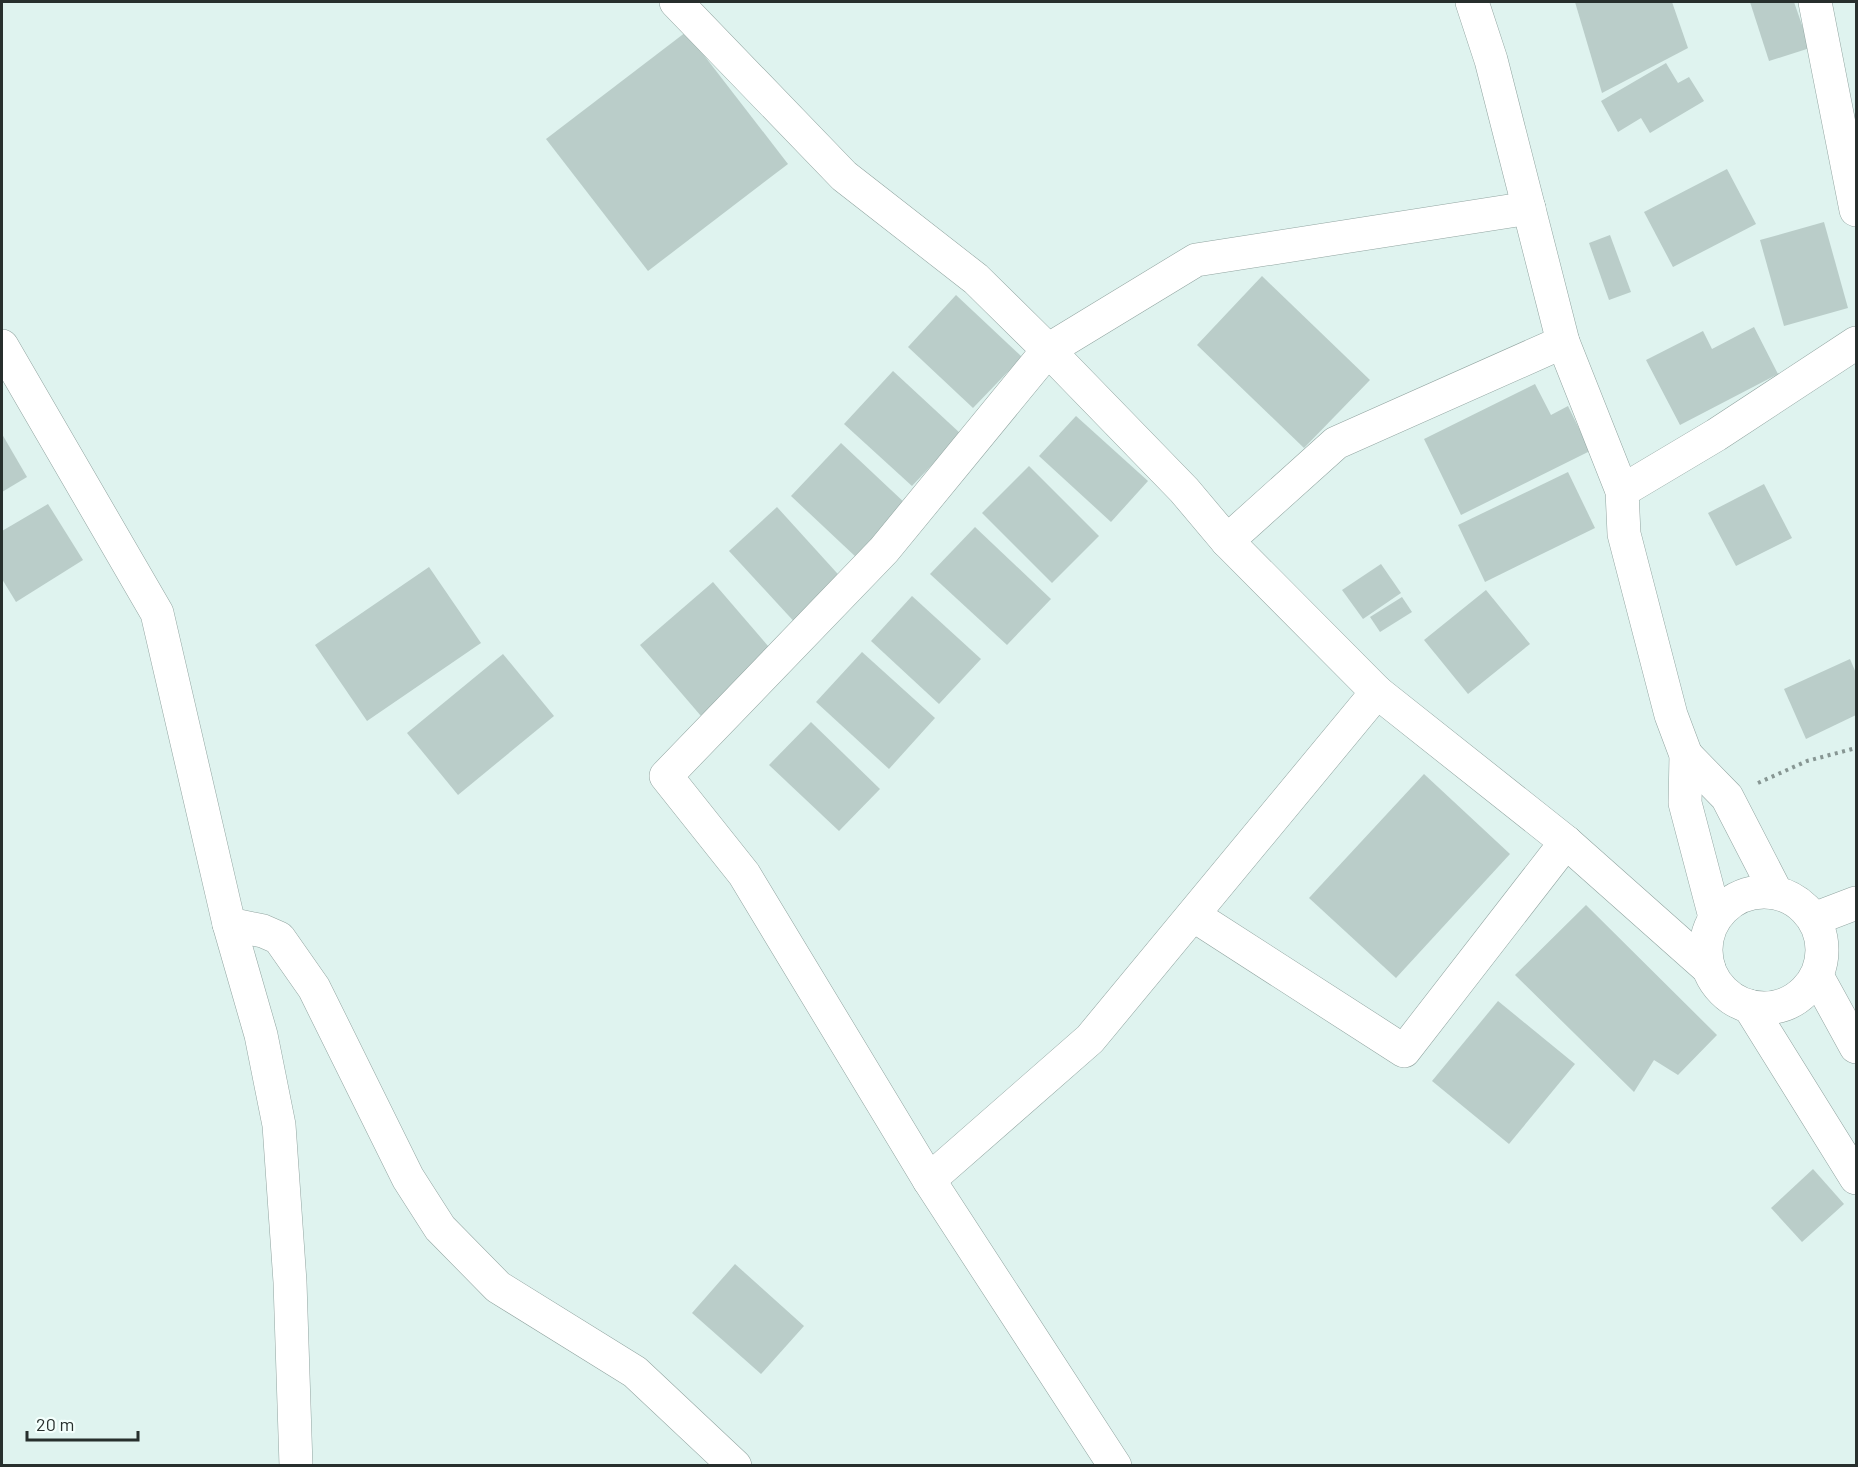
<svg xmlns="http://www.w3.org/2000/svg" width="1858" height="1467" font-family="Barlow,sans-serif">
	<rect width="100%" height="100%" fill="#dff3ef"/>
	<g fill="#bacdc9">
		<polygon points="1575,2 1672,2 1688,48 1602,93"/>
		<polygon points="1750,2 1794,2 1810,48 1769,61"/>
		<polygon points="686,32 788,164 648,271 546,139"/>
		<polygon points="1666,63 1678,83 1689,77 1704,101 1650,133 1641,118 1618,132 1601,101"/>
		<polygon points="1727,169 1756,224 1673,267 1644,212"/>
		<polygon points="1824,222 1848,308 1784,326 1760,240"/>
		<polygon points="1610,235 1631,292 1609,300 1589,243"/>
		<polygon points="1262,276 1370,380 1304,448 1197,345"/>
		<polygon points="956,295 1022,357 973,408 908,347"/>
		<polygon points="1754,327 1778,374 1680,425 1646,360 1703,331 1712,349"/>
		<polygon points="893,371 961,434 912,486 844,424"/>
		<polygon points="1535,384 1551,415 1568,406 1590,451 1461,515 1424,439"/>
		<polygon points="1076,416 1148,481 1111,522 1039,456"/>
		<polygon points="2,434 27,477 2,492"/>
		<polygon points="841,443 907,505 857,558 791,496"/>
		<polygon points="1029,466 1099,536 1052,583 982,513"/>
		<polygon points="1568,472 1595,528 1485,582 1458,525"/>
		<polygon points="1764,484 1792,538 1736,566 1708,513"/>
		<polygon points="48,504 83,560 16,602 2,579 2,531"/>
		<polygon points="777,507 846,583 799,627 729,551"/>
		<polygon points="975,527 1051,599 1007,645 930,574"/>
		<polygon points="1381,564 1401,593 1363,619 1342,590"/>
		<polygon points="429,567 481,643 367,721 315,645"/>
		<polygon points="713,582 775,654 701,716 640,645"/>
		<polygon points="1486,590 1530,644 1468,694 1424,640"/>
		<polygon points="912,596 981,659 939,704 871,641"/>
		<polygon points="1402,597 1412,612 1380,632 1370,617"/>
		<polygon points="862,652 935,718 889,769 816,702"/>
		<polygon points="503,654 554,716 458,795 407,733"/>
		<polygon points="1850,659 1856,673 1856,715 1806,739 1784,689"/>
		<polygon points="811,722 880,789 839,831 769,765"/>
		<polygon points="1424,774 1510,854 1396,978 1309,898"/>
		<polygon points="1586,905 1717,1035 1678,1075 1654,1060 1634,1092 1515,975"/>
		<polygon points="1498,1001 1575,1064 1509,1144 1432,1081"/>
		<polygon points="1813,1169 1844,1204 1802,1242 1771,1208"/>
		<polygon points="735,1264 804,1326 761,1374 692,1313"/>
	</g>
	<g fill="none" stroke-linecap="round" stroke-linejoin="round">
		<defs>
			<g id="minor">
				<polyline points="676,2 844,176 976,279 1048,350 1184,490 1227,541 1377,692 1566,842 1709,969"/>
				<polyline points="1815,2 1856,210"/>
				<polyline points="2,346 157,613 229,924 261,1035 279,1125 290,1282 296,1466"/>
				<polyline points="1622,491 1716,435 1856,343"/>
				<polyline points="1227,541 1336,443 1563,342"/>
				<polyline points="1193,915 1404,1051 1566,842"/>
				<polyline points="1814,919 1856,903"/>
				<polyline points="229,924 263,931 279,938 314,988 408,1178 440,1228 498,1287 635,1372 735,1466"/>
				<polyline points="929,1180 1090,1039 1377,692"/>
				<polyline points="1115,1466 929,1180 744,874 666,776 884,550 1048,350 1196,260 1529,208"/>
			</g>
			<g id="tertiary">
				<polyline points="1472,2 1491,60 1563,342 1622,491 1624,534 1671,715 1686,755 1685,803 1715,917"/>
				<polyline points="1686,755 1727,797 1776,892"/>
				<circle cx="1764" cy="950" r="58"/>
				<polyline points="1817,976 1856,1047"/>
				<polyline points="1749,1006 1856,1178"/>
			</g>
		</defs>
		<use href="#minor" stroke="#91a4a0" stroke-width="34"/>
		<use href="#tertiary" stroke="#91a4a0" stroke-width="34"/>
		<polyline stroke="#879693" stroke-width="4" stroke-dasharray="3 4.5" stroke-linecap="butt" points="1758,783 1807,761 1856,748"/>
		<use href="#minor" stroke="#fff" stroke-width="33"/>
		<use href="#tertiary" stroke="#fff" stroke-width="33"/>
	</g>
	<rect width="1858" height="1467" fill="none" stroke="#272f2d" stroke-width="6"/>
	<path d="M27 1431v9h111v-9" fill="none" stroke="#272f2d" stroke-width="3"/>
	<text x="36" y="1431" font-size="18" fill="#272f2d" stroke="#f3fffc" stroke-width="4.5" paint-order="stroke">20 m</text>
</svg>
